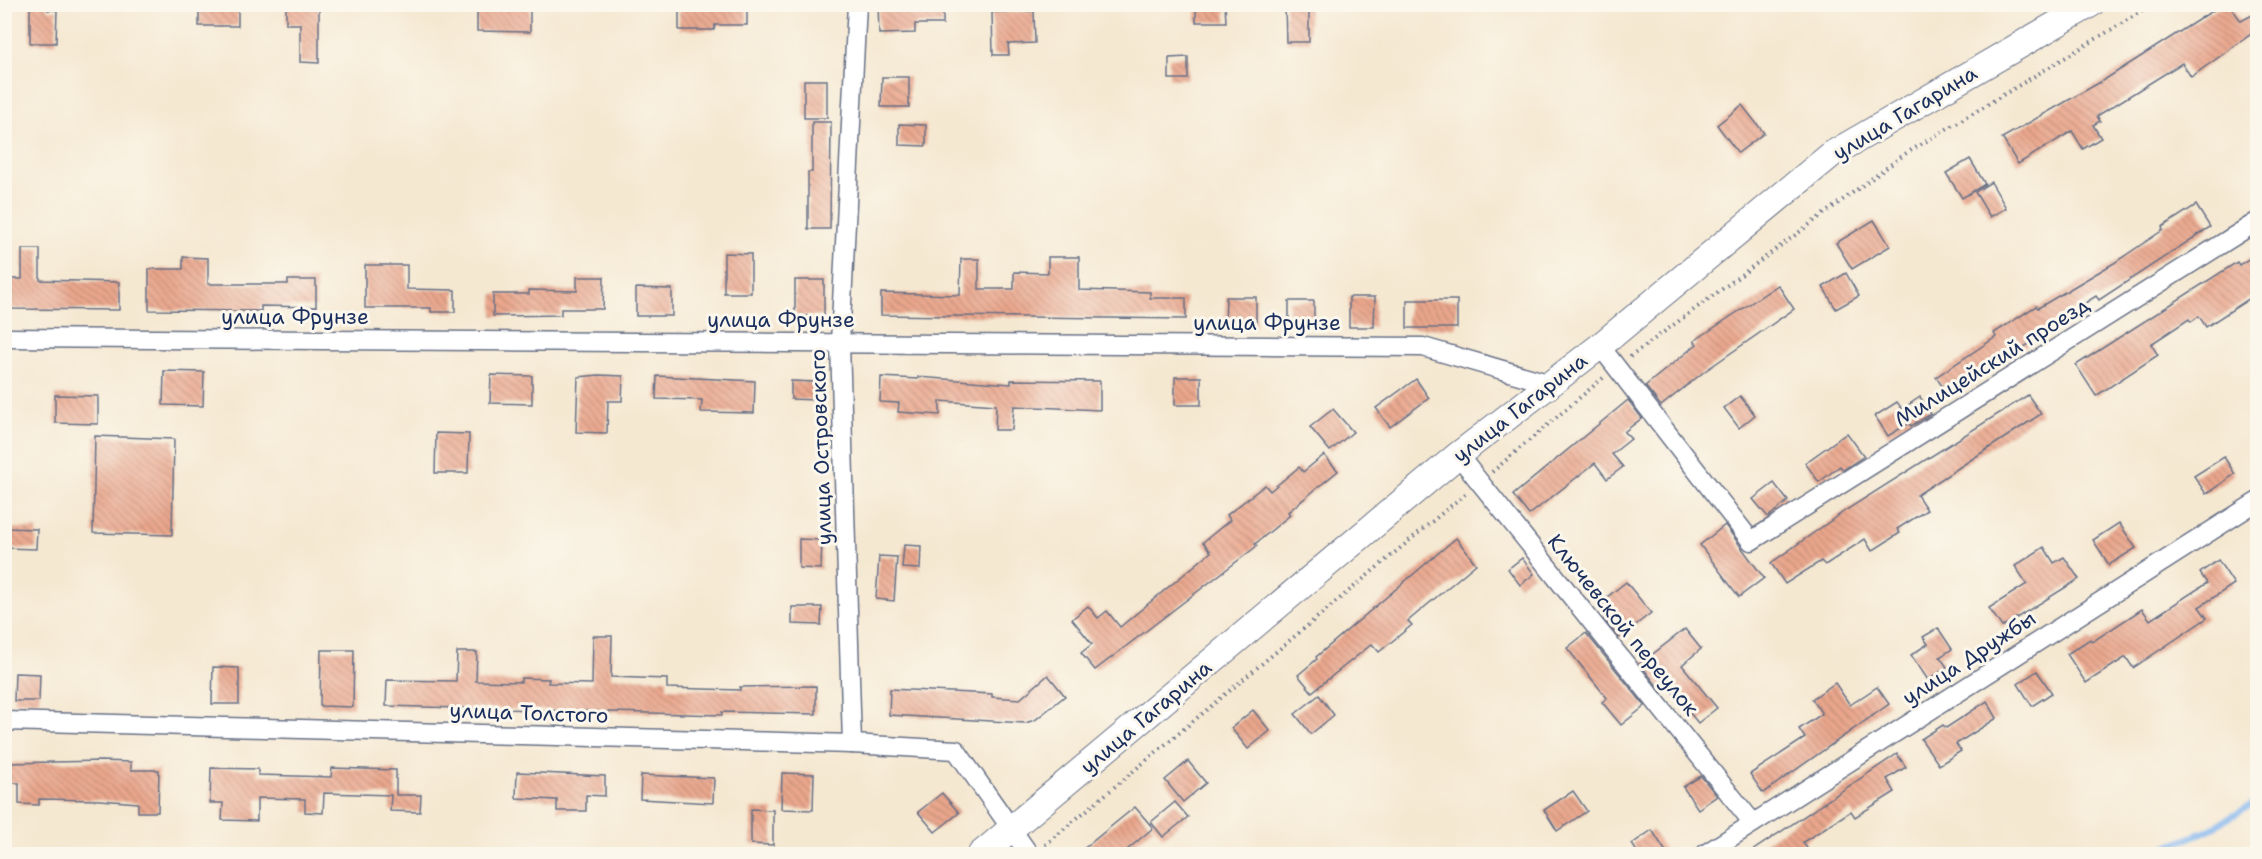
<svg xmlns="http://www.w3.org/2000/svg" width="2262" height="859" font-family="'Shantell Sans',sans-serif">
	<defs>
		<pattern id="building-back-hatch" width="6" height="6" patternUnits="userSpaceOnUse" patternTransform="scale(1.5)"><rect width="6" height="6" fill="#eba78d"/><path d="M-1 5l2 2M0 0l6 6M5-1l2 2" fill="none" stroke="#be8876"/></pattern>
	</defs>
	<rect width="100%" height="100%" fill="#fbf7ec"/>
	<filter id="ink" filterUnits="userSpaceOnUse"><feTurbulence type="fractalNoise" baseFrequency=".0167" numOctaves="2"/><feDisplacementMap in="SourceGraphic" scale="12" xChannelSelector="R" yChannelSelector="G"/><feConvolveMatrix kernelMatrix="1 2 1 2 8 2 1 2 1" color-interpolation-filters="sRGB"/></filter>
	<filter id="wash" filterUnits="userSpaceOnUse"><feTurbulence type="fractalNoise" baseFrequency=".008" numOctaves="4" result="noise"/><feDisplacementMap in="SourceGraphic" scale="24" xChannelSelector="R" yChannelSelector="G"/><feGaussianBlur stdDeviation="1.35" result="paint"/><feColorMatrix in="noise" values="0 0 0 0 0 0 0 0 0 0 0 0 0 0 0 0 0 1.4 0 .05"/><feComposite in="paint" operator="in"/></filter>
	<g filter="url(#wash)">
		<rect width="100%" height="100%" fill="#f5e8d1"/>
		<g fill="none" stroke-linecap="round" stroke-linejoin="round">
			<polyline stroke="#82b6ef" stroke-width="6" points="2149,854 2207,831 2258,801"/>
		</g>
		<g id="blocks">
			<g fill="url(#building-back-hatch)">
				<polygon points="30,4 48,4 48,10 57,10 56,43 30,43"/>
				<rect x="199" y="4" width="39" height="22"/>
				<polygon points="286,4 319,4 319,63 300,62 300,24 286,24"/>
				<polygon points="477,4 530,4 530,32 477,31"/>
				<polygon points="679,4 747,4 747,25 715,25 714,30 679,30"/>
				<polygon points="878,4 943,4 943,24 915,24 915,33 879,34"/>
				<polygon points="1196,4 1225,4 1226,22 1196,22"/>
				<polygon points="1285,4 1309,4 1309,42 1286,42"/>
				<polygon points="2223,4 2229,4 2241,21 2258,12 2258,29 2191,77 2182,63 2097,116 2100,121 2093,125 2101,138 2083,149 2072,131 2018,164 2002,138 2104,80"/>
				<polygon points="1034,11 1035,43 1008,44 1009,55 993,55 992,12"/>
				<polygon points="1188,57 1188,79 1169,79 1169,58"/>
				<polygon points="882,77 909,77 909,107 881,107"/>
				<rect x="804" y="80" width="23" height="38"/>
				<polygon points="1742,105 1764,133 1738,153 1717,125"/>
				<polygon points="812,122 831,122 830,229 808,229 808,172 812,172"/>
				<polygon points="899,124 926,125 926,146 899,145"/>
				<polygon points="1970,159 1985,184 1962,198 1946,173"/>
				<polygon points="1991,182 2006,208 1990,217 1975,192"/>
				<polygon points="2196,205 2210,227 2099,300 2096,296 2049,326 2051,330 1948,395 1936,377 1996,337 1994,333 2036,306 2038,308 2114,263 2163,230 2162,227"/>
				<polygon points="1874,220 1890,246 1852,269 1836,243"/>
				<polygon points="22,249 40,249 40,280 119,282 119,310 10,309 10,279 22,279"/>
				<polygon points="724,253 751,254 751,293 724,293"/>
				<polygon points="2258,253 2258,293 2206,327 2199,316 2191,322 2189,319 2151,344 2158,355 2096,396 2076,365 2237,262 2239,265"/>
				<polygon points="183,257 208,258 208,284 288,284 288,280 316,280 316,307 261,306 261,311 149,310 149,269 183,269"/>
				<polygon points="1048,257 1079,257 1079,290 1150,292 1150,298 1186,298 1186,319 881,315 881,293 960,295 961,259 979,259 979,289 1014,289 1014,272 1048,273"/>
				<polygon points="365,265 407,265 407,289 455,290 455,312 431,312 431,308 365,308"/>
				<polygon points="1846,273 1859,296 1836,309 1823,287"/>
				<polygon points="577,277 604,277 603,309 561,309 561,315 493,316 493,294 529,294 529,290 577,291"/>
				<rect x="795" y="280" width="29" height="36"/>
				<polygon points="1778,285 1794,309 1705,371 1661,406 1645,386 1697,344 1694,341"/>
				<polygon points="636,288 672,289 672,316 636,316"/>
				<polygon points="1226,297 1256,297 1256,327 1225,326"/>
				<polygon points="1349,297 1375,297 1374,327 1349,327"/>
				<rect x="1407" y="300" width="50" height="28"/>
				<rect x="1289" y="301" width="25" height="22"/>
				<polygon points="164,371 204,372 203,406 163,405"/>
				<polygon points="491,375 532,376 532,404 490,403"/>
				<polygon points="599,375 623,376 622,401 608,401 607,433 576,432 578,377"/>
				<polygon points="657,376 755,381 754,413 701,412 702,400 656,399"/>
				<polygon points="881,377 918,379 918,377 1011,384 1011,380 1100,381 1100,410 1014,406 1012,430 995,430 996,405 940,401 940,415 898,412 899,403 880,402"/>
				<rect x="1175" y="377" width="26" height="28"/>
				<polygon points="1416,379 1429,398 1390,427 1376,408"/>
				<polygon points="791,381 815,382 815,400 791,399"/>
				<polygon points="55,395 98,396 98,424 55,423"/>
				<polygon points="2028,395 2041,414 1917,495 1927,510 1897,529 1900,533 1872,551 1865,539 1825,565 1821,561 1785,584 1771,563 1846,510"/>
				<polygon points="1740,396 1755,415 1739,428 1724,408"/>
				<polygon points="1920,397 1931,414 1911,426 1909,423 1888,436 1875,416 1897,402 1902,409"/>
				<polygon points="1628,400 1642,418 1624,432 1631,439 1612,454 1623,467 1607,479 1595,463 1529,515 1513,495"/>
				<polygon points="1333,409 1353,432 1330,451 1310,427"/>
				<polygon points="436,433 469,434 468,473 435,473"/>
				<polygon points="1847,433 1864,456 1843,470 1840,466 1819,482 1805,463"/>
				<polygon points="95,436 174,439 172,535 93,533"/>
				<polygon points="1324,455 1338,471 1288,512 1290,515 1255,544 1257,546 1095,670 1081,653 1092,644 1072,619 1088,606 1098,618 1107,611 1120,627 1211,552 1203,542 1230,520 1227,515 1265,485 1270,491 1299,467 1303,472"/>
				<polygon points="2224,457 2235,474 2206,494 2194,476"/>
				<polygon points="1774,483 1788,501 1768,517 1753,499"/>
				<polygon points="2119,523 2136,548 2109,565 2093,540"/>
				<polygon points="1725,525 1764,578 1739,597 1700,545"/>
				<polygon points="4,528 37,529 36,549 4,548"/>
				<polygon points="1456,538 1476,564 1408,621 1412,625 1379,652 1372,644 1312,692 1298,675 1317,659 1316,657"/>
				<polygon points="799,539 822,540 821,569 799,568"/>
				<polygon points="904,545 921,546 920,569 902,568"/>
				<polygon points="2044,547 2054,563 2064,557 2079,579 2002,627 1989,608 2027,584 2015,566"/>
				<polygon points="879,556 897,557 894,601 876,599"/>
				<polygon points="1522,558 1534,574 1520,585 1508,569"/>
				<polygon points="2218,560 2234,584 2199,607 2207,618 2133,668 2126,657 2086,683 2067,654 2090,639 2092,642 2142,609 2150,620 2207,583 2200,573"/>
				<polygon points="1626,582 1651,613 1619,638 1604,619 1610,614 1601,602"/>
				<polygon points="792,607 822,607 821,625 792,624"/>
				<polygon points="1938,628 1952,649 1940,657 1947,667 1928,680 1911,655 1928,644 1923,637"/>
				<polygon points="1685,629 1701,649 1682,665 1717,708 1698,723 1669,687 1662,692 1640,664"/>
				<polygon points="1586,633 1645,706 1621,725 1602,702 1607,698 1567,648"/>
				<polygon points="593,636 612,636 611,677 667,679 667,688 740,690 740,687 816,686 816,714 722,712 722,715 386,706 387,680 456,681 457,652 477,652 476,681 521,682 521,678 549,679 548,683 592,684"/>
				<polygon points="321,650 354,650 353,707 320,706"/>
				<polygon points="213,667 239,668 239,704 212,704"/>
				<polygon points="2037,671 2052,693 2032,706 2018,684"/>
				<polygon points="15,673 40,674 39,701 14,701"/>
				<polygon points="1048,675 1065,696 1035,720 1025,723 889,715 890,689 992,694 992,697 1020,699"/>
				<polygon points="1835,683 1850,705 1877,687 1889,704 1763,793 1750,774 1805,738 1799,729 1822,714 1812,699"/>
				<polygon points="1319,695 1334,715 1311,734 1295,714"/>
				<polygon points="1987,701 1997,718 1956,744 1961,751 1939,765 1921,739 1943,725 1946,728"/>
				<polygon points="1253,710 1270,731 1248,749 1231,728"/>
				<polygon points="1897,754 1906,767 1887,779 1895,792 1855,817 1851,811 1803,842 1811,855 1746,855"/>
				<polygon points="101,761 131,762 131,770 159,770 158,812 138,812 138,803 100,800 39,799 39,805 19,804 19,783 8,783 8,763"/>
				<polygon points="1188,761 1206,783 1183,802 1165,780"/>
				<polygon points="211,768 258,769 258,775 331,777 332,768 396,770 396,795 421,795 420,812 390,811 391,795 324,793 323,813 305,812 305,799 257,798 257,821 222,820 223,803 210,803"/>
				<polygon points="517,772 605,776 605,796 586,795 586,811 557,811 557,800 516,798"/>
				<polygon points="782,773 814,774 813,810 781,809"/>
				<polygon points="641,775 714,778 713,803 640,799"/>
				<polygon points="1701,776 1717,796 1698,809 1683,787"/>
				<polygon points="1573,791 1587,811 1557,831 1544,810"/>
				<polygon points="942,793 959,813 935,832 918,812"/>
				<polygon points="1175,802 1188,817 1163,837 1151,822"/>
				<polygon points="1135,807 1153,828 1121,855 1076,855"/>
				<polygon points="751,809 773,810 773,845 751,844"/>
				<polygon points="1652,830 1668,855 1639,855 1632,844"/>
			</g>
		</g>
	</g>
	<g filter="url(#ink)">
		<use href="#blocks" fill-opacity="0" stroke="#677086" stroke-width="1.5"/>
		<g fill="none" stroke-linecap="round" stroke-linejoin="round">
			<defs>
				<g id="minor">
					<polyline points="4,338 1423,347 1551,384"/>
					<polyline points="1600,346 1751,541 2258,221"/>
					<polyline points="1458,455 1753,823"/>
					<polyline points="4,721 852,744 956,750 1029,854"/>
					<polyline points="852,744 840,343 857,4"/>
					<polyline points="1705,854 2258,501"/>
				</g>
				<polyline id="secondary" points="981,854 1458,455 1600,346 1832,154 2091,4"/>
			</defs>
			<use href="#minor" stroke="#677086" stroke-width="21"/>
			<use href="#secondary" stroke="#677086" stroke-width="28"/>
			<g stroke="#677086" stroke-width="4" stroke-dasharray="1.5 4.5" stroke-linecap="butt">
				<polyline points="1630,357 1905,154 2154,4"/>
				<polyline points="1492,472 1603,378"/>
				<polyline points="1045,845 1465,494"/>
			</g>
			<use href="#minor" stroke="#fff" stroke-width="18"/>
			<use href="#secondary" stroke="#fff" stroke-width="26"/>
		</g>
	</g>
	<g text-anchor="middle" stroke-width="6" stroke-linejoin="round" paint-order="stroke">
		<g font-size="21" fill="#1b2f5e" stroke="#fbf7ec">
			<text transform="translate(1905 113) rotate(-31)" y="7">улица Гагарина</text>
			<text x="295" y="324">улица Фрунзе</text>
			<text x="781" y="327">улица Фрунзе</text>
			<text x="1267" y="330">улица Фрунзе</text>
			<text transform="translate(1992 362) rotate(-32)" y="7">Милицейский проезд</text>
			<text transform="translate(1520 408) rotate(-38)" y="7">улица Гагарина</text>
			<text transform="translate(821 447) rotate(-92)" y="7">улица Островского</text>
			<text transform="translate(1623 625) rotate(51)" y="7">Ключевской переулок</text>
			<text transform="translate(1969 658) rotate(-33)" y="7">улица Дружбы</text>
			<text transform="translate(529 713) rotate(2)" y="7">улица Толстого</text>
			<text transform="translate(1146 717) rotate(-40)" y="7">улица Гагарина</text>
		</g>
	</g>
	<rect width="2262" height="859" fill="none" stroke="#fbf7ec" stroke-width="24"/>
</svg>
